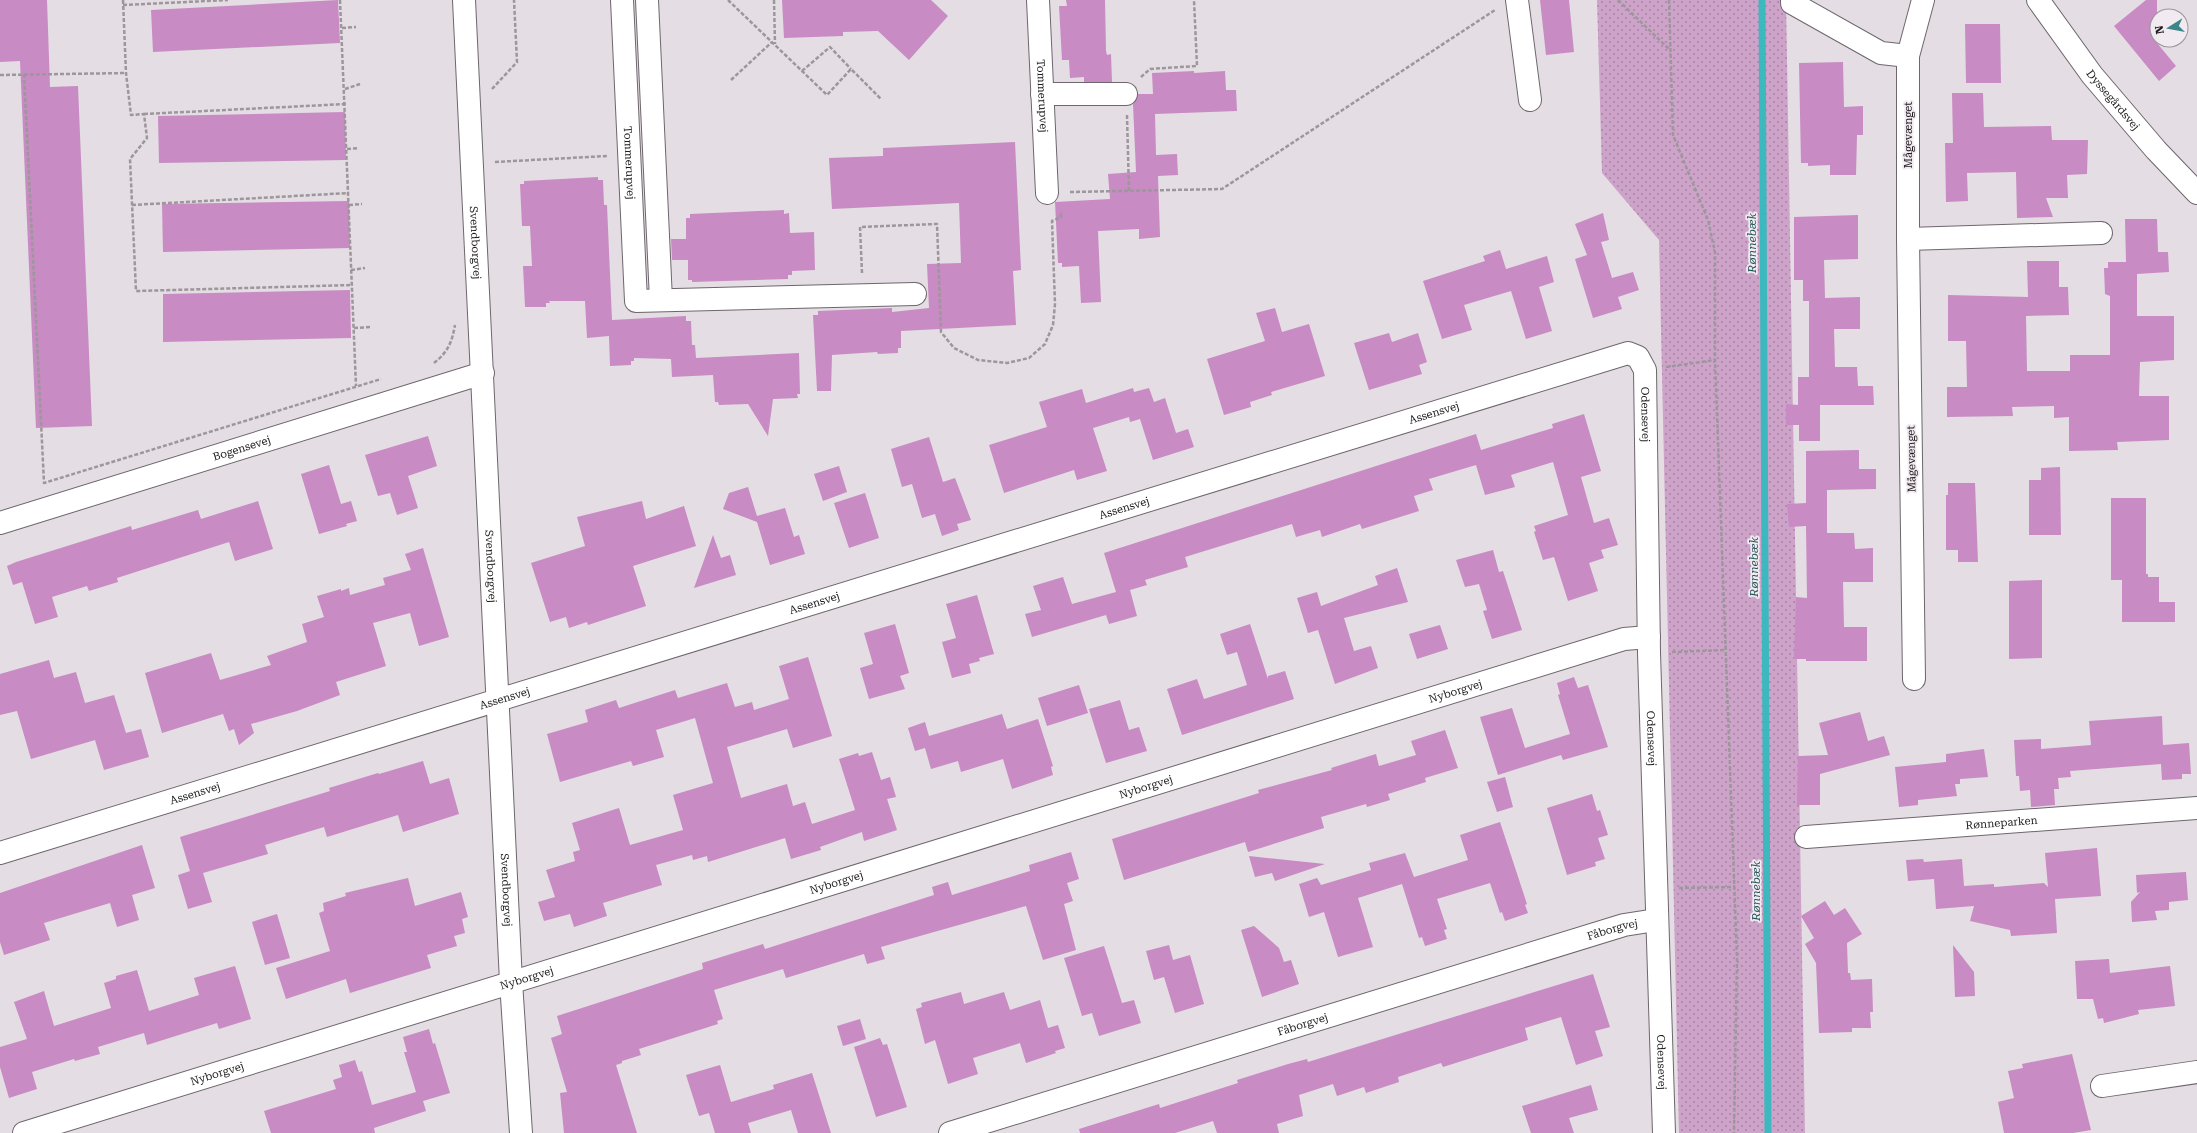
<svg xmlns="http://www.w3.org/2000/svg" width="2197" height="1133" font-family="'Roboto Serif',serif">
	<defs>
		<pattern id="park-dots" width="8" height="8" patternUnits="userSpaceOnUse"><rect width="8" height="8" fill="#cea3c9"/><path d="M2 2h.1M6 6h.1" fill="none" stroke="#a784a3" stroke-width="1.8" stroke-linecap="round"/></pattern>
	</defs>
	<rect width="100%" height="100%" fill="#e4dde3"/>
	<polygon fill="url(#park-dots)" points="1597,0 1786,0 1805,1133 1679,1133 1659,240 1602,173"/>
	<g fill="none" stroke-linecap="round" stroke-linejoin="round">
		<polyline stroke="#3db8be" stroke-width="7" points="1762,0 1768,1133"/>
	</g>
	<g fill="#c88bc3">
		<polygon points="0,0 47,0 50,87 78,86 92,426 36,428 20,61 0,62"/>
		<polygon points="338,0 340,43 153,52 151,10"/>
		<polygon points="782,0 931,0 948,16 909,60 878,31 843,32 843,36 784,38"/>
		<polygon points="1066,0 1105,0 1106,51 1107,55 1111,54 1112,82 1084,82 1084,77 1070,78 1069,60 1062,60 1059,6 1067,6"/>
		<polygon points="1540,0 1569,0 1574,52 1546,55"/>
		<polygon points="2146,0 2157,0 2157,43 2176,66 2159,81 2114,26"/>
		<polygon points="1965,24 2000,24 2001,83 1966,83"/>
		<polygon points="1843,62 1844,107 1863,106 1863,135 1857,135 1856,175 1830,175 1830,165 1808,166 1808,163 1801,163 1799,63"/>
		<polygon points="1194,71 1194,73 1225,71 1226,90 1236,90 1237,111 1155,114 1156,155 1177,154 1178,175 1158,176 1160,237 1139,239 1139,229 1098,231 1101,302 1081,303 1079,266 1062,267 1062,263 1058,263 1055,202 1110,199 1108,174 1136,172 1133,104 1138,94 1153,94 1152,73"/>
		<polygon points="1952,93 1983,93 1984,127 2051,126 2052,140 2088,140 2087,174 2067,175 2068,198 2046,198 2053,217 2017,218 2016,172 1967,173 1968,201 1946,202 1945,143 1953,143"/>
		<polygon points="345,112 346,160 159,163 158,116"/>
		<polygon points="1015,142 1021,270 1013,271 1016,325 901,331 901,348 898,348 898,353 878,354 877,352 832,355 831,391 817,391 813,315 818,315 818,311 892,308 892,312 929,308 927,264 961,263 959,203 832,209 829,158 883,156 883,148"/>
		<polygon points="598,177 598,180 603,180 604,205 607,205 612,320 686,316 686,321 691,321 692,345 695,345 696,358 799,353 800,394 797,394 798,398 773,399 768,436 748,404 719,405 718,402 715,402 713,375 672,377 671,359 634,358 634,361 631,361 631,365 610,366 609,336 587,338 585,301 549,301 550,303 546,303 546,307 525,307 523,266 532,266 530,226 522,226 520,184 524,184 524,181"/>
		<polygon points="349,201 350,248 163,252 162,204"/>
		<polygon points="784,210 784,214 789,213 790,233 814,232 815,270 792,271 792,275 788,275 788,279 692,282 692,280 688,280 688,260 672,260 671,239 686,239 686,218 690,218 690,214"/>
		<polygon points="1603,213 1609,240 1601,242 1612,278 1633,272 1639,290 1618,297 1622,309 1593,318 1575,259 1587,255 1575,224"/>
		<polygon points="1858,215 1858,259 1824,260 1825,298 1860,297 1860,329 1834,329 1835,367 1857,367 1858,386 1873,386 1874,405 1820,405 1820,441 1799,441 1799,425 1786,425 1786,404 1798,405 1798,377 1809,377 1809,301 1803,301 1803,280 1794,280 1794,217"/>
		<polygon points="2125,219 2157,219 2158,252 2168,252 2169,272 2137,274 2137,316 2174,316 2174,360 2140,362 2139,396 2169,396 2169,440 2117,442 2118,450 2069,451 2069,417 2054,418 2054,406 2012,407 2013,416 1947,417 1947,387 1967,387 1966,341 1948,341 1948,295 2028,297 2027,261 2059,261 2059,287 2068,287 2069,315 2026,316 2027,371 2070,371 2070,355 2110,355 2110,296 2105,294 2104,268 2108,268 2108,262 2126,262"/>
		<polygon points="1500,250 1506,269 1547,256 1554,282 1539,287 1552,331 1526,339 1511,291 1464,305 1472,330 1442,339 1423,281 1485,261 1483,256"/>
		<polygon points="350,290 351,338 163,342 163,294"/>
		<polygon points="1275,308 1282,332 1309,324 1325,376 1271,392 1272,395 1250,402 1251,407 1224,415 1207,359 1265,341 1256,313"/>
		<polygon points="1389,333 1392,342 1418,333 1427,362 1419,365 1422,374 1369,390 1354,343"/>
		<polygon points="1133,388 1134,392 1149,388 1154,402 1165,398 1176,433 1188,429 1194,447 1153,460 1140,419 1130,422 1129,417 1093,428 1107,471 1077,480 1074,470 1004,493 989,445 1047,427 1039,402 1082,389 1086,403"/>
		<polygon points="1584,414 1601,471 1581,477 1594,523 1609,518 1618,545 1601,550 1604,558 1589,563 1598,591 1568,601 1554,557 1543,560 1534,532 1536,531 1534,526 1568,515 1553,462 1511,475 1515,487 1485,495 1476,465 1429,479 1433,490 1414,496 1419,511 1362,529 1360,524 1322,537 1320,530 1296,537 1292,524 1185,557 1188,567 1145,580 1147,585 1130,590 1137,616 1109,624 1106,615 1032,637 1025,614 1041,610 1033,586 1063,577 1072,604 1116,592 1104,553 1476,434 1481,450 1553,428 1552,424"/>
		<polygon points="428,436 437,466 408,476 418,508 397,515 390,493 378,496 365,455"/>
		<polygon points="929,437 943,482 955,478 971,520 957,524 959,530 942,536 935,514 922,518 912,484 902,487 891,449"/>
		<polygon points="1859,450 1859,469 1876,469 1876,489 1827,490 1827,533 1854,533 1855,549 1873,548 1873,582 1843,582 1844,627 1867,627 1867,661 1806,661 1806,659 1794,659 1796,597 1807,598 1806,526 1789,527 1787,504 1806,503 1806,451"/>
		<polygon points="329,465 341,504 351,501 357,521 346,524 347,526 319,534 301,474"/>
		<polygon points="839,466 847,492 823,501 814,474"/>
		<polygon points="2060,467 2061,535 2029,535 2029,480 2041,480 2041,468"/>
		<polygon points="1948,483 1975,483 1978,562 1958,562 1958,550 1946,550 1946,495 1948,495"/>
		<polygon points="748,487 757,516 785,508 794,537 799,535 805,554 770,565 757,522 723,509 729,493"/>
		<polygon points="865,493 879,538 849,548 834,503"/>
		<polygon points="2111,498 2146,498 2146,574 2148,574 2148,577 2159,577 2159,602 2175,602 2175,622 2122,622 2122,580 2111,580"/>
		<polygon points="258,501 273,549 235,561 229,542 117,578 118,582 89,591 87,586 52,597 58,617 35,624 22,582 13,585 7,566 16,562 131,526 132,530 198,510 201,519"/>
		<polygon points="642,501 646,519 684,506 696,546 633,566 646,606 588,625 587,622 569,628 566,617 550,622 531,563 585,546 577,517"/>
		<polygon points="713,535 721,558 730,555 736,575 694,588"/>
		<polygon points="423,548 449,637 419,646 410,613 373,623 386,666 336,682 340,695 297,711 251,724 254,733 239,745 234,729 229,731 223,714 162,733 145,673 211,653 220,680 271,665 267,656 307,642 302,624 324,617 317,596 341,589 341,591 349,588 350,595 385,585 383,578 411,570 405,554"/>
		<polygon points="1493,550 1499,572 1503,571 1522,630 1492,639 1483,611 1487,610 1479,584 1465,587 1456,560"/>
		<polygon points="1397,568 1408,602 1344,618 1354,651 1371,646 1378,668 1335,684 1318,630 1308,633 1297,598 1317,592 1321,606 1378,585 1375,576"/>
		<polygon points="2042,580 2042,658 2009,659 2009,581"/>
		<polygon points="977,595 994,654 979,658 980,661 969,664 971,673 952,678 942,642 956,638 946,604"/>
		<polygon points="895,624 909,673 900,676 905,689 869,699 860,668 873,664 864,633"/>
		<polygon points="1250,624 1268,679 1268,676 1285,671 1294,699 1182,735 1167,689 1197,679 1204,699 1247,685 1237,652 1227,655 1220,634"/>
		<polygon points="1440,625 1448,649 1417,659 1409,634"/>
		<polygon points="808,657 832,736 793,748 787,729 727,747 741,798 787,784 793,806 805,802 812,824 855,810 839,759 858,753 859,756 872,752 881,780 890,777 896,797 887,799 897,830 864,841 862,832 820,847 821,850 791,859 785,838 708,862 707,856 693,860 692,855 656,865 662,885 603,903 607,916 574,927 570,914 544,921 538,902 555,897 546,870 575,861 573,852 580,850 572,823 619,808 630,845 683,830 673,795 713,783 695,718 656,730 664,757 633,766 631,761 560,782 547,734 588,722 585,710 616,700 619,708 675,690 678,698 727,683 735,707 752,702 754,710 789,699 779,666"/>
		<polygon points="49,660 54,678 76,672 85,703 114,695 126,733 141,729 149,757 104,770 95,740 31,759 17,711 0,715 0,674"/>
		<polygon points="1574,677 1578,688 1588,685 1608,747 1563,760 1561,755 1498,775 1480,717 1512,708 1525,748 1570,734 1558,695 1560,694 1557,683"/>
		<polygon points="1079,685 1088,713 1047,726 1038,698"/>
		<polygon points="1120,700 1129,730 1139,727 1147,751 1106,763 1089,709"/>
		<polygon points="1860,712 1868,741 1884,736 1890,755 1820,774 1820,805 1797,805 1798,756 1828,755 1819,723"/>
		<polygon points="1002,714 1007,729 1038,719 1053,766 1051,767 1053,775 1012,789 1003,759 961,772 958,761 931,769 925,748 915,751 908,728 925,722 929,736"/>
		<polygon points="2162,716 2163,745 2189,743 2191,774 2182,774 2182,779 2162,780 2161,764 2070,771 2071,777 2058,778 2059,789 2054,789 2055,805 2031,807 2030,790 2020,791 2019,776 2016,776 2014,740 2041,739 2041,749 2091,745 2089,721"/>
		<polygon points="1445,730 1458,768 1425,778 1426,782 1388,794 1390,800 1367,807 1366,804 1321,817 1324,828 1248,852 1245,842 1124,880 1112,839 1259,793 1258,790 1332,770 1331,768 1376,754 1379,766 1416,755 1411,741"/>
		<polygon points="1984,749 1988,777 1960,779 1960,784 1955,784 1957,796 1918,800 1918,805 1899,807 1895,767 1946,762 1946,754"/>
		<polygon points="423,761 430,784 449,778 459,814 403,832 398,815 327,837 324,827 265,845 268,854 203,873 212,902 188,909 178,875 190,871 180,837 330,791 329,788 378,773 379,774"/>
		<polygon points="1505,777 1513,807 1497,812 1487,782"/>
		<polygon points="1592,794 1597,811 1600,810 1608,835 1598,838 1605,859 1595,862 1596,866 1567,875 1547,808"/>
		<polygon points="1500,822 1527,904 1525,905 1528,913 1505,921 1502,912 1500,913 1490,883 1437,899 1447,929 1444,930 1447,939 1425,946 1422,937 1419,938 1402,884 1358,898 1373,947 1338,957 1324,912 1309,917 1299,884 1317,878 1321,885 1371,870 1369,863 1405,853 1414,877 1468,860 1460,835"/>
		<polygon points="142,845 155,888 132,895 139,920 117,927 110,903 44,923 50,940 4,955 0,942 0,893"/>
		<polygon points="2097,848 2101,896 2055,899 2057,933 2011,936 2010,930 1970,921 1974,906 1936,909 1934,879 1908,881 1906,860 1923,859 1924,862 1962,859 1964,886 1994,884 1994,887 2044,883 2048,887 2045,853"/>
		<polygon points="1071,852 1079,879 1067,883 1073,901 1064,904 1076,950 1043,960 1026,906 881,947 885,959 867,964 864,954 786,978 783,969 714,990 723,1019 717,1021 718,1024 639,1049 641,1055 622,1061 622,1063 616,1065 637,1133 564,1133 560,1093 567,1092 551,1038 562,1034 557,1016 703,969 702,963 763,944 765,949 934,895 932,887 948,882 952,895 1030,871 1029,865"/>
		<polygon points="1249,856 1267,858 1325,864 1275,881 1272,873 1255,877"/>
		<polygon points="2186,872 2188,900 2169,902 2169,910 2155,911 2157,920 2132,922 2131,902 2140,892 2137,893 2136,875"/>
		<polygon points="408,878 415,906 461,892 468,917 462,919 465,933 454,936 457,946 427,955 431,968 350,993 346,979 286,999 276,968 330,951 319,913 324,911 323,903 346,896 345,893"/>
		<polygon points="1825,901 1834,915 1845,908 1862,934 1847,943 1848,973 1850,973 1851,980 1872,979 1873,1012 1870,1012 1871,1028 1852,1028 1852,1032 1819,1033 1816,963 1805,944 1814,938 1801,916"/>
		<polygon points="277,914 290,958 265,965 252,922"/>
		<polygon points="1254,926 1279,948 1284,962 1291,960 1299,984 1262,997 1241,930"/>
		<polygon points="1169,945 1173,960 1190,955 1204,1004 1175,1013 1164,977 1154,980 1146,951"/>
		<polygon points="1953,945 1974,972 1975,996 1955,997"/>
		<polygon points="1104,946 1122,1003 1134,1000 1141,1023 1099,1036 1092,1013 1082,1016 1064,958"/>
		<polygon points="2109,959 2110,973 2170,966 2175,1006 2138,1010 2139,1014 2104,1023 2103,1018 2098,1019 2093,999 2077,999 2075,961"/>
		<polygon points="235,966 251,1019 219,1029 217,1023 147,1045 144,1033 98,1047 100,1054 75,1061 74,1059 32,1072 37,1089 9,1098 0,1067 0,1047 27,1039 14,1002 44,991 54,1026 111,1008 104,983 116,979 116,976 137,970 149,1011 199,995 194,978"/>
		<polygon points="1593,974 1610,1027 1595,1031 1603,1056 1576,1065 1561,1017 1525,1028 1528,1040 1443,1067 1441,1063 1398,1077 1399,1082 1366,1093 1364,1087 1337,1096 1333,1084 1299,1095 1303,1116 1277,1124 1279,1133 1217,1133 1213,1121 1175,1133 1080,1133 1079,1129 1159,1104 1160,1108 1238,1083 1237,1080 1288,1064 1307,1059 1308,1062"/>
		<polygon points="961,992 964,1004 1004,992 1010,1010 1040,1000 1048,1028 1058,1025 1065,1048 1055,1051 1056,1053 1026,1063 1020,1043 973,1058 978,1074 948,1084 935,1040 925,1044 916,1009 922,1007 921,1003"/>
		<polygon points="860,1019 866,1039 843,1046 837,1026"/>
		<polygon points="429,1029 433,1044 435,1043 450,1093 423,1101 426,1111 374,1128 375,1133 271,1133 264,1111 336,1089 333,1080 342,1077 339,1065 355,1060 359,1072 362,1071 372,1105 416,1092 404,1052 407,1052 403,1037"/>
		<polygon points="880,1038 883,1045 887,1044 907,1107 876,1117 854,1047"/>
		<polygon points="2072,1054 2091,1130 2073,1133 2004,1133 1998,1102 2014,1098 2008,1071 2023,1068 2022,1064"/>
		<polygon points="720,1065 731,1102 774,1089 773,1085 812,1073 831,1133 798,1133 791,1110 748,1123 751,1133 715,1133 709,1113 699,1116 686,1075"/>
		<polygon points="1591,1085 1598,1110 1569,1118 1574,1133 1531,1133 1522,1106"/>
	</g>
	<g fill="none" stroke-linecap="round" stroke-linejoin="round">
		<defs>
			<g id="minor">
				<path id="s1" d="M464,0L511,982L521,1133"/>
				<path id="s2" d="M622,0L636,301L915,294"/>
				<polyline points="647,0 661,300"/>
				<path id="s3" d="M1038,0L1047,193"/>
				<polyline points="1517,0 1530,100"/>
				<polyline points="1792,0 1792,3 1881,53 1908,56"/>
				<path id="s4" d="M2038,0L2092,75L2156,150L2197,193"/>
				<polyline points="1042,94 1126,94"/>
				<polyline points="1908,239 2101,233"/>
				<path id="s5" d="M0,523L483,373"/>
				<polyline points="1914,679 1908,239 1908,56 1923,0"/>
				<path id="s6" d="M1806,837L2197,808"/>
				<path id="s7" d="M0,853L1628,353L1638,357L1645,370L1649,653L1664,1133"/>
				<polyline points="2102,1086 2197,1072"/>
				<path id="s8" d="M24,1133L1624,639L1649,637"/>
				<path id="s9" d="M950,1133L1624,925L1656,920"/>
			</g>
		</defs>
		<use href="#minor" stroke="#6d676d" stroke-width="24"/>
		<g stroke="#9c979b" stroke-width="2.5" stroke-dasharray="4 2" stroke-linecap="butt">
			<polyline points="123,0 126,73 131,115 144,114 147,138 130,159 136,291 352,285"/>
			<polyline points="340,0 356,386"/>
			<polyline points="728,0 827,95 851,69 881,99"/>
			<polyline points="774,0 775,44"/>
			<polyline points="1618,0 1670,50"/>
			<polyline points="1669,0 1673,135 1708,220 1715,252 1715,360 1737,959 1734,1133"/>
			<polyline points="123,5 228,0"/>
			<polyline points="342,28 356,27"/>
			<polyline points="802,71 830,47 851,69"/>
			<polyline points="24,74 44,483 381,379"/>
			<polyline points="0,75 126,73"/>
			<polyline points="1141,77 1150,69 1197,66 1194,0"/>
			<polyline points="731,80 772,42"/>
			<polyline points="345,89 360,84"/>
			<polyline points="492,89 517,62 514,0"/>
			<polyline points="144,114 346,104"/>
			<polyline points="1127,115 1129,191"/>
			<polyline points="347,149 359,148"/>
			<polyline points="495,162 607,156"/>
			<polyline points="1070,192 1222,189 1495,10"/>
			<polyline points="132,205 349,193"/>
			<polyline points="349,205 362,204"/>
			<polyline points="351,270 365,268"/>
			<polyline points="862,273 860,227 937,224 941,332 954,348 978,360 1007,363 1029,358 1045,344 1053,325 1055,304 1052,221 1061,217 1061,211"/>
			<polyline points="354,328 371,327"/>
			<path d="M434,363C448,352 452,342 455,325"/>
			<polyline points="1666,367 1715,360"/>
			<polyline points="1672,652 1726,650"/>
			<polyline points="1679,888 1734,887"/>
		</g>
		<use href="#minor" stroke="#fff" stroke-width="22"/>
	</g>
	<g text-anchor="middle" stroke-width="3.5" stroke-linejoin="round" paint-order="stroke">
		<g font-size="11" fill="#1d1b1d" stroke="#f1eaf0">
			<text dy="4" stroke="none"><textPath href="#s3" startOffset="96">Tommerupvej</textPath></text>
			<text dy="4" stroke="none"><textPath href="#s4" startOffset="125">Dyssegårdsvej</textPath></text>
			<text transform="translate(1908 135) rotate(-90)" y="4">Mågevænget</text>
			<text dy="4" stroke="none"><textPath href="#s2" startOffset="163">Tommerupvej</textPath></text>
			<text dy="4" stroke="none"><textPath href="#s1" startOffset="243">Svendborgvej</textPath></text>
			<text dy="4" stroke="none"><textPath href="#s7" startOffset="1500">Assensvej</textPath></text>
			<text dy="4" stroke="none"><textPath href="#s7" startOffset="1773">Odensevej</textPath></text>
			<text dy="4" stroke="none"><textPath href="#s5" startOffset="253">Bogensevej</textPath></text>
			<text transform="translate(1911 459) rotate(-91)" y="4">Mågevænget</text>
			<text dy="4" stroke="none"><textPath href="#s7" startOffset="1176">Assensvej</textPath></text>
			<text dy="4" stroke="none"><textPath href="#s1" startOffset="567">Svendborgvej</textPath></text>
			<text dy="4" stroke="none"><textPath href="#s7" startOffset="852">Assensvej</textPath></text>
			<text dy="4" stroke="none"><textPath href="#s8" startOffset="1498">Nyborgvej</textPath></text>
			<text dy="4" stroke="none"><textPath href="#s7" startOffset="528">Assensvej</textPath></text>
			<text dy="4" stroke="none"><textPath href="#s7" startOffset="2097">Odensevej</textPath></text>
			<text dy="4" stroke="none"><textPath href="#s8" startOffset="1174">Nyborgvej</textPath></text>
			<text dy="4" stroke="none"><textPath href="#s7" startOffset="204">Assensvej</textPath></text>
			<text dy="4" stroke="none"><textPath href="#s6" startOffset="196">Rønneparken</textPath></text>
			<text dy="4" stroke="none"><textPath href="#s8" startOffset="850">Nyborgvej</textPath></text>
			<text dy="4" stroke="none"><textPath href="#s1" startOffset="891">Svendborgvej</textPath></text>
			<text dy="4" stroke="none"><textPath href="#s9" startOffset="693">Fåborgvej</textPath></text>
			<text dy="4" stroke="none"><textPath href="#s8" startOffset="526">Nyborgvej</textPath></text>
			<text dy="4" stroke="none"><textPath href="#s9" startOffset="369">Fåborgvej</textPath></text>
			<text dy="4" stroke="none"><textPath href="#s7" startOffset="2421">Odensevej</textPath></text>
			<text dy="4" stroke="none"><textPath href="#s8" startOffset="202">Nyborgvej</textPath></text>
		</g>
		<g font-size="12" font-style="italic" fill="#225558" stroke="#f1eaf0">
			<text transform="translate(1752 243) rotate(-90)" y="4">Rønnebæk</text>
			<text transform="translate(1754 567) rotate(-90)" y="4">Rønnebæk</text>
			<text transform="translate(1756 891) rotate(-90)" y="4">Rønnebæk</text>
		</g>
	</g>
	<g transform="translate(2169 28) rotate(259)"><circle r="19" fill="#f1eaf0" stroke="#9c979c"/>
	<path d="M0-3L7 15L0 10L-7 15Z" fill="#3c8589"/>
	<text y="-6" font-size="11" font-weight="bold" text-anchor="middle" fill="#1d1b1d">N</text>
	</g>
</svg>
